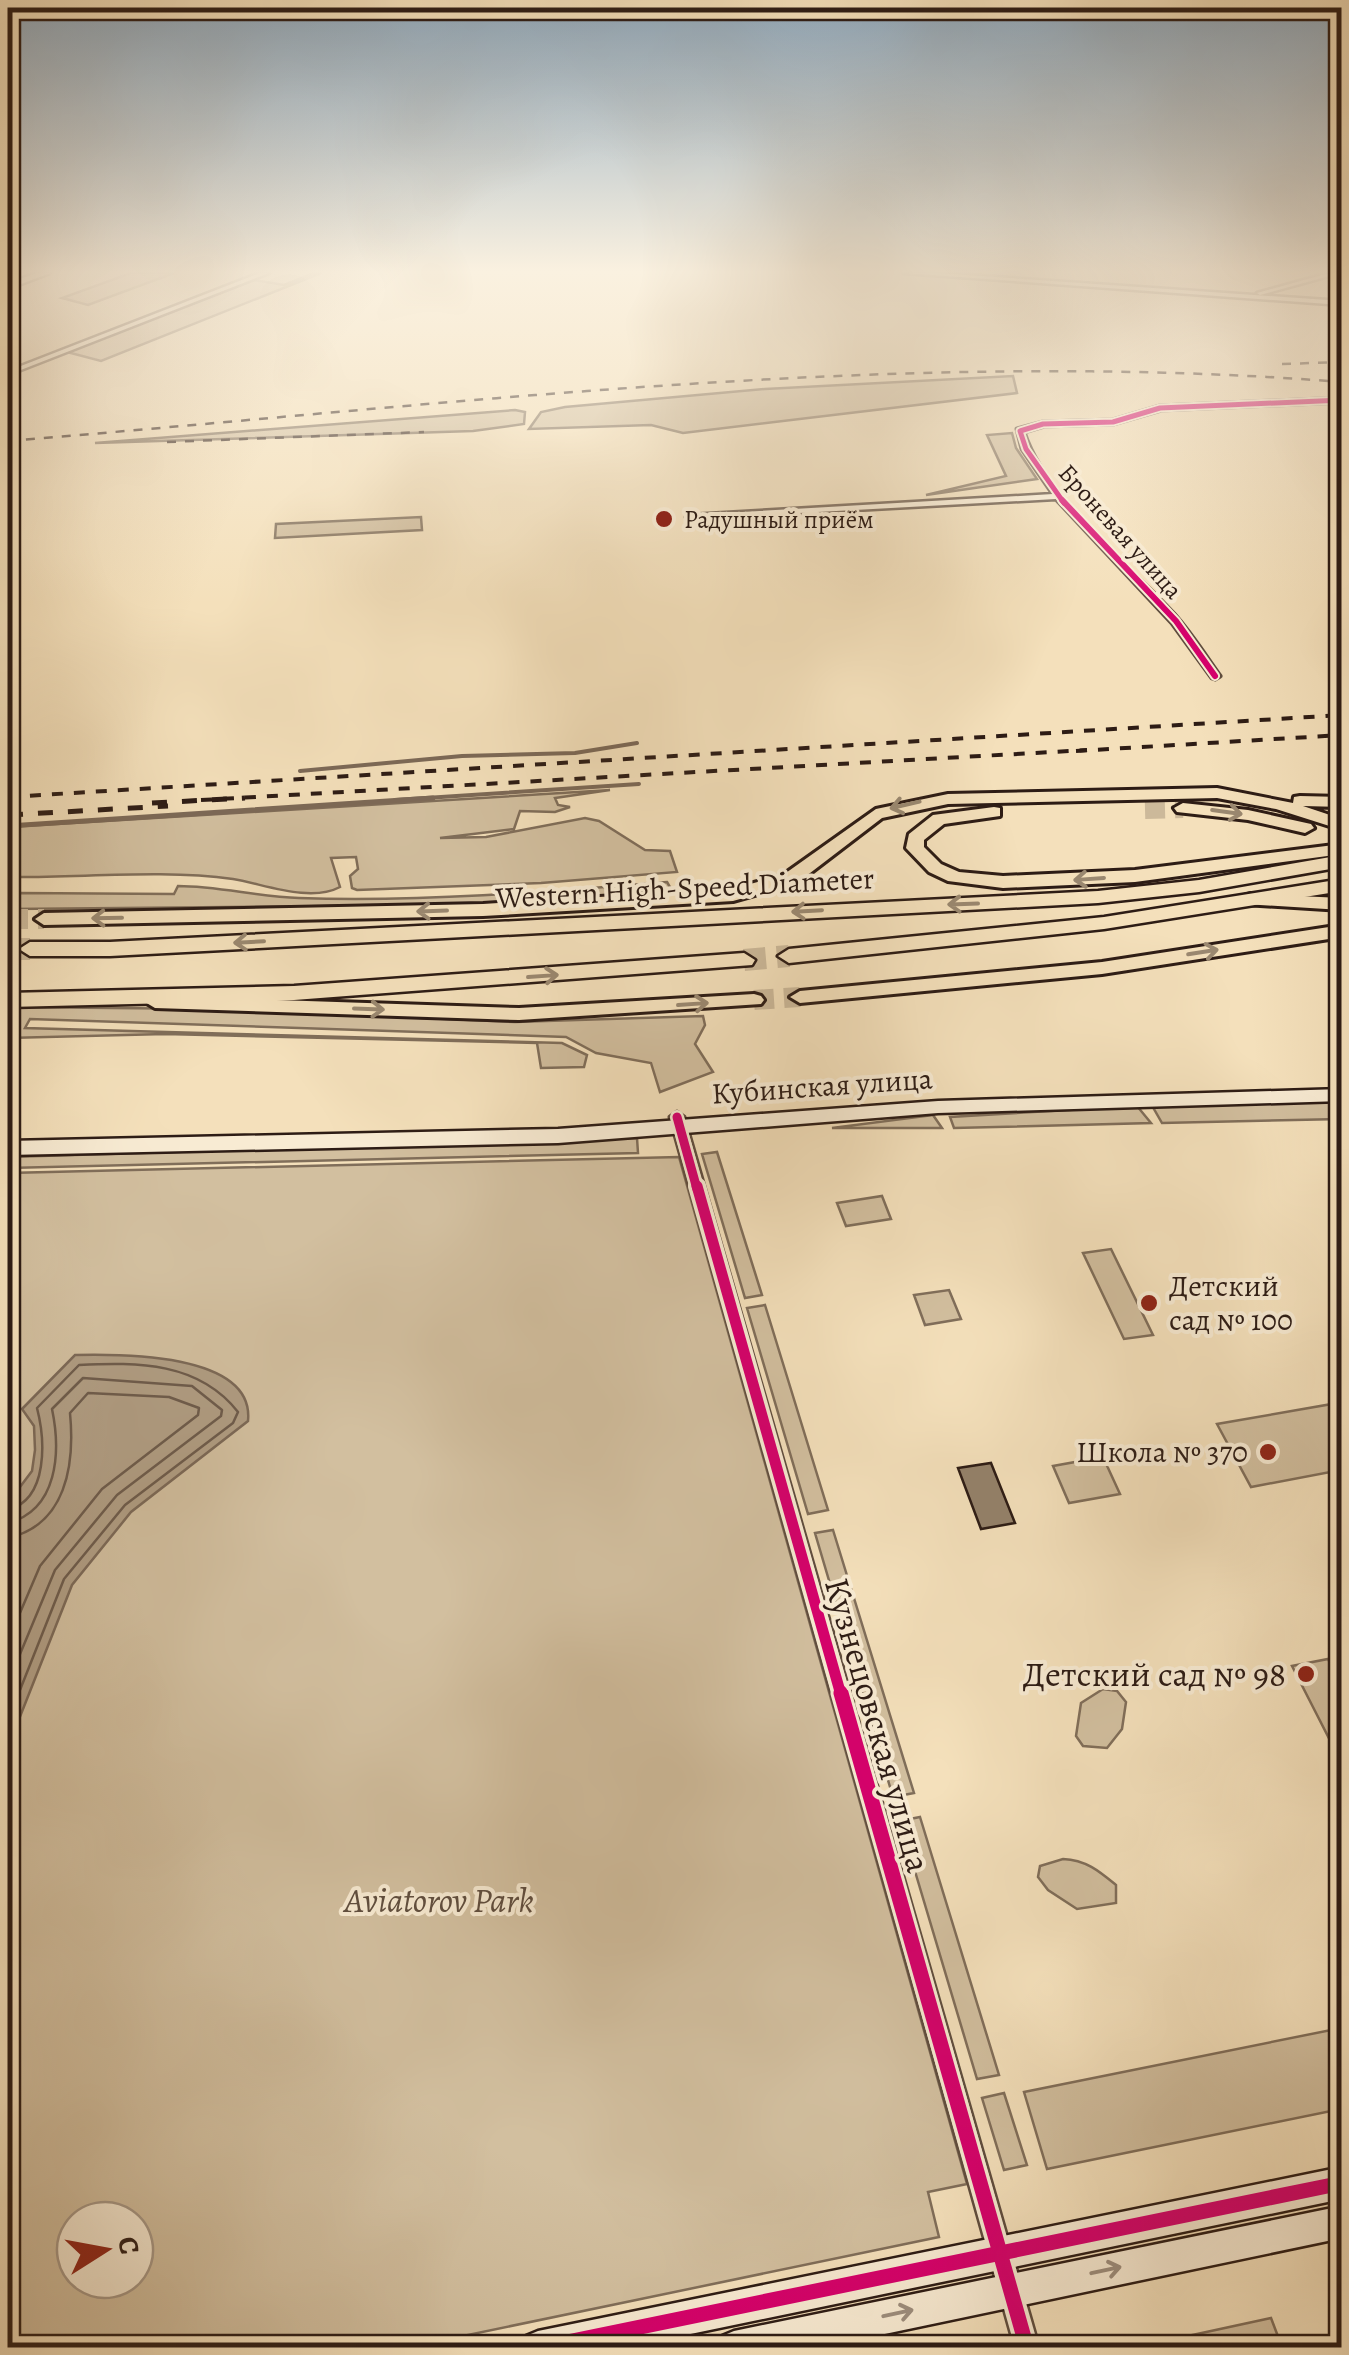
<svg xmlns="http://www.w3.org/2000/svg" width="1349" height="2355" font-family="Alegreya,serif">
	<rect width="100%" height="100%" fill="#f4e0bb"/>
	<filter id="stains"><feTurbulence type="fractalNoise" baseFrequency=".002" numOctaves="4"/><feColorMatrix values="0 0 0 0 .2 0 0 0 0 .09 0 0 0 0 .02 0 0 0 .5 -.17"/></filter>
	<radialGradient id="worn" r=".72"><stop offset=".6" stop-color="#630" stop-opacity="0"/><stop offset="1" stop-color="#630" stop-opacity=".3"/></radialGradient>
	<g fill="#d2bf9f" stroke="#806e5a" stroke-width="2.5" fill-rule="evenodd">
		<polygon points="131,273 174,273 88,305 62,298"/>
		<polygon points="314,273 321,273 101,361 67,352 254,280 284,285"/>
		<polygon points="1013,376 1017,393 683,433 651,425 529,429 541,412 565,407 765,389"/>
		<polygon points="515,410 525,412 524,424 473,431 95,443"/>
		<polygon points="1012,433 1016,448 1037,479 926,495 1006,476 987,435"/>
		<polygon points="421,517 422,530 275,538 276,524"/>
		<path d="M610,790L555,798L558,805L570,807L555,812L520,811L514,829L440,838L486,837L585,818L599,821L645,850L670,851L677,872L541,883L357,890L352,888L350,876L358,869L356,857L331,858L340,887C310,903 264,884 233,879C161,869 81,878 8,877V827Z"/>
		<path d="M667,882L674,894L446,905L11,909L19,893L174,894L178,886C219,886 258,897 299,898C421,902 545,892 667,882Z"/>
		<polygon points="8,1007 215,1009 515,1022 703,1016 705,1025 695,1044 713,1072 660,1092 651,1063 596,1053 566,1037 30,1019 25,1028 562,1043 587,1055 584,1067 541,1068 537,1043 165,1034 8,1038"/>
		<polygon points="1341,1101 1341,1119 1162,1123 1154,1109 1156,1106"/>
		<polygon points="1137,1106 1151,1123 954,1128 950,1117"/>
		<polygon points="933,1115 942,1128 832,1128"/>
		<polygon points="637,1138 638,1153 8,1168 8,1157"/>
		<polygon points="717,1152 762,1295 745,1298 702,1154"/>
		<path d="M679,1157L967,2184L928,2192L939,2237L410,2347H8V1173ZM75,2220H135V2280H75Z"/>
		<polygon points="882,1196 891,1219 846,1226 837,1203"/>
		<polygon points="1111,1249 1153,1335 1124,1339 1083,1253"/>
		<polygon points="949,1290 961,1319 925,1325 914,1295"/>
		<polygon points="765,1305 828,1510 808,1514 747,1308"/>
		<polygon points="1332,1404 1341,1419 1341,1470 1251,1487 1217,1424"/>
		<polygon points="1103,1457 1120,1494 1069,1503 1053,1466"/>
		<polygon points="833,1530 914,1793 893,1797 815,1533"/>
		<polygon points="1328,1659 1341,1685 1341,1751 1336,1752 1292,1666"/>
		<polygon points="1103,1689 1117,1691 1126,1702 1122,1729 1107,1748 1083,1746 1076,1736 1081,1703"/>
		<polygon points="920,1817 999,2075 977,2079 900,1821"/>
		<path d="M1063,1859C1086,1860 1099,1871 1116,1885V1903L1077,1909L1048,1890L1038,1877L1040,1866Z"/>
		<polygon points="1341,2028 1341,2109 1047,2169 1024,2092"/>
		<polygon points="1004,2093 1027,2165 1004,2170 982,2098"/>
		<polygon points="1271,2318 1282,2347 1137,2347"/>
	</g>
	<path fill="#b09d83" stroke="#7c6957" stroke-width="2.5" d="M75,1355C118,1354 255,1352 248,1421L131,1512L72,1585L8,1747V1503L32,1471L35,1450L34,1426L22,1409Z"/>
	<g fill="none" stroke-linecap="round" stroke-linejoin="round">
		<g stroke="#6e5c4c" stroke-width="2.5">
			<path d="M8,1510C49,1499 45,1439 37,1408L79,1365C138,1362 199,1362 238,1412L233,1423L125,1505L64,1579L18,1695"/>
			<path d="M8,1523C58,1510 61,1452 52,1409L83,1378L192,1386L222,1410L221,1416L117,1495L55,1570L8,1683"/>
			<path d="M8,1538C66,1525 75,1465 70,1413L88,1393L169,1397L199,1408L198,1415L102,1489L40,1566L8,1641"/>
		</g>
		<polyline stroke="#6e5c4c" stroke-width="4" points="8,1719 19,1693"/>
		<g stroke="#7c6957" stroke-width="4">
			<polyline points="300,771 462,756 575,753 637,743"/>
			<polyline points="395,800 639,784"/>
		</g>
		<polyline stroke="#7c6957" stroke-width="5" points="8,826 433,798"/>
	</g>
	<polygon fill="#94826b" stroke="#2d1c15" stroke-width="2.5" points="991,1463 1015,1523 981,1529 958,1468"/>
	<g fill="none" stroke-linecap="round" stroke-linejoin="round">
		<g stroke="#ccb99a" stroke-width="20" stroke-dasharray="20 10" stroke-linecap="butt">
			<polyline points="1145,809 1183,808"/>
			<polyline points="8,919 44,919"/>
			<polyline points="754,1000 800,997"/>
		</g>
		<g stroke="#ccb99a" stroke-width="22" stroke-dasharray="22 11" stroke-linecap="butt">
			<polyline points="8,949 30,949"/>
			<polyline points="744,960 789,956"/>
		</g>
		<defs>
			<g id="street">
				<polygon points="260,273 269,273 8,375 8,371"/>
				<polygon points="904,273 937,273 1342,301 1342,305"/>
				<polygon points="1329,273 1340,273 1260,295 1257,293"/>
				<path d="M1342,398V402L1161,410L1113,424L1044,426L1024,432C1044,496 1128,564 1174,614C1191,633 1205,655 1220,676L1215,679L1212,678L1172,623L1056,499L690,519L686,517L690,515L1053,494L1022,449L1017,429L1043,422L1113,420L1160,406Z"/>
				<polygon points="677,1112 684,1117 1039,2348 1015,2348 670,1117"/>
			</g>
			<g id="secondary">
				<polygon points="37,273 50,273 8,289 8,283"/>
				<polygon points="1342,1089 1342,1101 938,1113 558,1143 8,1155 8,1141 558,1129 938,1101"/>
				<polygon points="1342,2167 1342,2199 623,2348 521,2348 526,2336 538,2331"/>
				<polygon points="1342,2206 1342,2238 818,2348 717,2348 722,2336 734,2331"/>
			</g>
			<g id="primary">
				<polygon points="1217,788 1293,803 1294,797 1300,796 1342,797 1342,807 1303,806 1342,819 1342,830 1276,809 1217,798 948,804 882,818 797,883 733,901 483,916 44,925 35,919 44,913 483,904 732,889 783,875 876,809 948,794"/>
				<polygon points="1183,803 1248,810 1311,824 1314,828 1305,833 1248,820 1177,812 1174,808"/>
				<polygon points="994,807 1000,808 1000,816 944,824 924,840 924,847 941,864 959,872 1003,876 1135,870 1342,844 1342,854 1135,882 1003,888 948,881 929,872 906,848 909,834 933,815"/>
				<polygon points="1251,894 1342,898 1342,910 1244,904 1244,896"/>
				<polygon points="1342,925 1342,937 1102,974 800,1003 790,997 800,991 1102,962"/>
				<polygon points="754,994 761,996 764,1000 761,1004 519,1020 155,1008 145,1002 155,996 519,1008"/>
			</g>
			<g id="highway">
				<polygon points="1342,855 1342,867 1199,892 1098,903 110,956 30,956 19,949 30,942 110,942 1098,891 1199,880"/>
				<polygon points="1342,879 1342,891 1104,929 789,963 778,956 789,949 1104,917"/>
				<polygon points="744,953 755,960 752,965 294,1000 8,1007 8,993 294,986"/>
			</g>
		</defs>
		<use href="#street" stroke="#5f4d3e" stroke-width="5"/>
		<use href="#secondary" stroke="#2d1c15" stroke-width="5"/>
		<use href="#primary" stroke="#2d1c15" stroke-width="6"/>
		<use href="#highway" stroke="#2d1c15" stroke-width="5"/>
		<use href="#street" fill="#f8ebd3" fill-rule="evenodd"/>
		<use href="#secondary" fill="#f8ebd3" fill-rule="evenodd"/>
		<use href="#primary" fill="#f4e0bb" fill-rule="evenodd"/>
		<use href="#highway" fill="#f4e0bb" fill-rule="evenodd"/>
		<g stroke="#2d1c15" stroke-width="2.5" stroke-dasharray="9 9" stroke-linecap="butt">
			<polyline points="1282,364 1342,362"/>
			<path d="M8,441C450,405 898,347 1342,382"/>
			<polyline points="167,442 424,432"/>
		</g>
		<g stroke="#2d1c15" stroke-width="4" stroke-dasharray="11 11" stroke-linecap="butt">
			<polyline points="1076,751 1342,735"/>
			<polyline points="8,797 1342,715"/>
			<polyline points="201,800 1087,750"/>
		</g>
		<g stroke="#2d1c15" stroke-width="5" stroke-dasharray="15 15" stroke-linecap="butt">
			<polyline points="152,803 245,798"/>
			<polyline points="8,815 168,806"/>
		</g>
		<defs>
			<polyline id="cycleway-far4" points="1064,503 1026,449 1020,431 1043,424 1113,422 1160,408 1342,400"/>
			<polyline id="cycleway-far3" points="1062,500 1176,621 1215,676"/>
			<polyline id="cycleway-far2" points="677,1117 697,1189"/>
			<polyline id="cycleway-far1" points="697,1186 841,1695"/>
			<g id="cycleway">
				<polyline points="841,1693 1027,2348"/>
				<polyline points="538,2348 1342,2183"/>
			</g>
		</defs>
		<use href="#cycleway-far4" stroke="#f8ebd3" stroke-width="9"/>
		<use href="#cycleway-far3" stroke="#f8ebd3" stroke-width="10"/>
		<use href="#cycleway-far2" stroke="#f8ebd3" stroke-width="14"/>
		<use href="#cycleway-far1" stroke="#f8ebd3" stroke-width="18"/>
		<use href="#cycleway" stroke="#f8ebd3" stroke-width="21"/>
		<use href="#cycleway-far4" stroke="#d6006c" stroke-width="5"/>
		<use href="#cycleway-far3" stroke="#d6006c" stroke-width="6"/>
		<use href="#cycleway-far2" stroke="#d6006c" stroke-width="9"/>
		<use href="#cycleway-far1" stroke="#d6006c" stroke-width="11"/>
		<use href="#cycleway" stroke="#d6006c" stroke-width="15"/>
	</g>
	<defs><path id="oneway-shaft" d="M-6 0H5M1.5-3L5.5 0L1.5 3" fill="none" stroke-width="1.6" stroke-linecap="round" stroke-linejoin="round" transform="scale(2.5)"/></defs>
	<g stroke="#9a8870">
		<use href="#oneway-shaft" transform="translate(905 805) rotate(167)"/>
		<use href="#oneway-shaft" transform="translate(1227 812) rotate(8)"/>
		<use href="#oneway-shaft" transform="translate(1089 879) rotate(176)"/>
		<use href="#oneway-shaft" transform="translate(963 904) rotate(178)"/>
		<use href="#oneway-shaft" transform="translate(432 911) rotate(178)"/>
		<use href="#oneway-shaft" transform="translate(807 911) rotate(177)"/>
		<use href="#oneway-shaft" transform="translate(107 918) rotate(179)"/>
		<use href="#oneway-shaft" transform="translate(249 942) rotate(177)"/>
		<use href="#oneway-shaft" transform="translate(1203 952) rotate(-9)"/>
		<use href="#oneway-shaft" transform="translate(543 976) rotate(-4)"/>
		<use href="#oneway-shaft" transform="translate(693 1004) rotate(-4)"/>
		<use href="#oneway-shaft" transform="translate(369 1009) rotate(2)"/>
	</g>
	<g stroke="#9d8e7e">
		<use href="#oneway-shaft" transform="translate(1106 2270) rotate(-12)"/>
		<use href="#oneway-shaft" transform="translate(898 2313) rotate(-12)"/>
	</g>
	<linearGradient id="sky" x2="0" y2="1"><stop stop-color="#91abc0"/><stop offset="0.45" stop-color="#faf1e0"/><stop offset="1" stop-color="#faf1e0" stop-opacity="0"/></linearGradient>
	<rect width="1349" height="603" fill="url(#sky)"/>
	<g fill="#8f2418" stroke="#f8ebd3" stroke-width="4">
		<circle cx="664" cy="519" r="10"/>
		<circle cx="1149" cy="1303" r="10"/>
		<circle cx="1268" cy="1452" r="10"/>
		<circle cx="1306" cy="1674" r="10"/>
	</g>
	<g text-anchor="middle" stroke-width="8" stroke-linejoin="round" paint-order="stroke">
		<g font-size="25" fill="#2d1c15" stroke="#f8ebd3" text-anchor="start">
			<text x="684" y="528">Радушный приём</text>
		</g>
		<g font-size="25" fill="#2d1c15" stroke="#f8ebd3">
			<text transform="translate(1121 531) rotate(48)" y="9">Броневая улица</text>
		</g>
		<g font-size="30" fill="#2d1c15" stroke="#f8ebd3">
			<text transform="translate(685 888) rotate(-3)" y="10">Western High-Speed Diameter</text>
			<text transform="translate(822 1086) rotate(-4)" y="10">Кубинская улица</text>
		</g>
		<g font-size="30" fill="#2d1c15" stroke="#f8ebd3" text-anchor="start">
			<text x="1169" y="1296">Детский<tspan x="1169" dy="34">сад № 100</tspan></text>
			<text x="1248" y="1462" text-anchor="end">Школа № 370</text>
		</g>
		<g font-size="35" fill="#2d1c15" stroke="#f8ebd3" text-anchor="end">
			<text x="1286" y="1686">Детский сад № 98</text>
		</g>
		<g font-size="35" fill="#2d1c15" stroke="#f8ebd3">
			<text transform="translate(878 1725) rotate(74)" y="12">Кузнецовская улица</text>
		</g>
		<g font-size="35" font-style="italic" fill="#5f4d3e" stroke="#f8ebd3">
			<text x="439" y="1912">Aviatorov Park</text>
		</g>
	</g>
	<rect width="1349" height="2355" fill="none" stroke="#f4e0bb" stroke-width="40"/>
	<rect x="10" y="10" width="1329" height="2335" fill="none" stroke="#2d1c15" stroke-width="5"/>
	<rect x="20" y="20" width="1309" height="2315" fill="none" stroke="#2d1c15" stroke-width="2.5"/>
	<g transform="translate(105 2250) rotate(79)"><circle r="48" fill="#f8ebd3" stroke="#a79887" stroke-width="2.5"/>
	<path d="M0-8L18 38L0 25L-18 38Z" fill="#8f2418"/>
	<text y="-15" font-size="28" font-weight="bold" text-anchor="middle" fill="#2d1c15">С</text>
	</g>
	<rect width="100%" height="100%" filter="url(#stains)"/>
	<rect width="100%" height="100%" fill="url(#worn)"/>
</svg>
